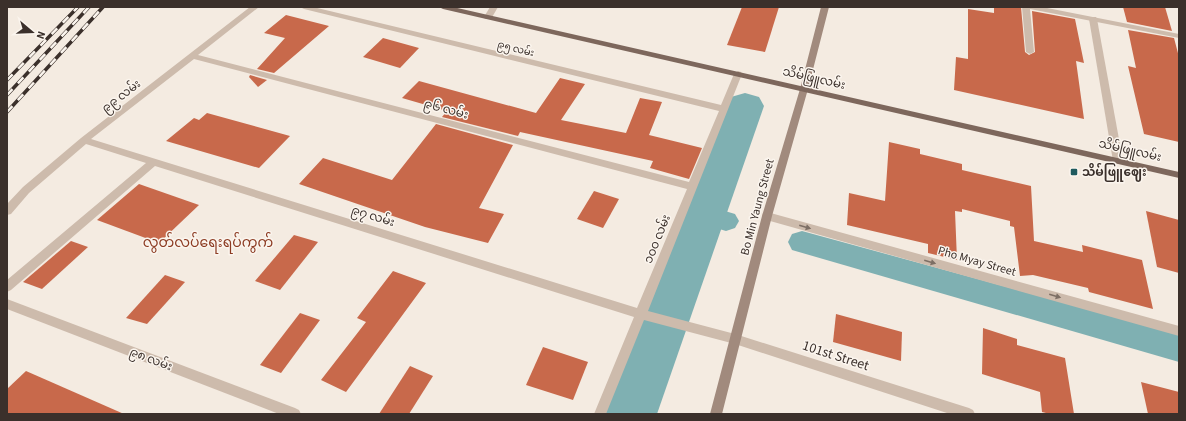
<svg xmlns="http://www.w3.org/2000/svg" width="1186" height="421" font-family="'Source Sans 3','Noto Sans Myanmar',sans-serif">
	<rect width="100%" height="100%" fill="#f4ebe1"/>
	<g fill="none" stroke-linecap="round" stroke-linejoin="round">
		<g fill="#7fb0b2" fill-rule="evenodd">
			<polygon points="705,205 735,214 739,221 735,228 726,231 696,222 692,215 696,208"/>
			<polygon points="802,231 1179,334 1179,362 792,250 788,242 792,234"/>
		</g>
		<polygon fill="#7fb0b2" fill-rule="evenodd" points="745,93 759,97 764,106 657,414 599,414 726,106 731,97"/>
	</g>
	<g fill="#c8694b">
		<polygon points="742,7 779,7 765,52 727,45"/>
		<polygon points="994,7 1021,7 1025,52 1029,55 1035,52 1032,11 1075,19 1084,63 1076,61 1084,119 954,90 956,57 968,59 968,9 994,13"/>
		<polygon points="1123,7 1165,7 1172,31 1127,22"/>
		<polygon points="286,15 329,26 274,73 257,69 285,38 264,33"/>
		<polygon points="1128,30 1174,38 1179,57 1179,142 1144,134 1128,66 1136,68"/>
		<polygon points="383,38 419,48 400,68 363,57"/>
		<polygon points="250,75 267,80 258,87 249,77"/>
		<polygon points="560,78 585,84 561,120 626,133 640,98 662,102 649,135 702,148 689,179 650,168 653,161 520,132 518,136 442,117 447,111 402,98 419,81 536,113"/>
		<polygon points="207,113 290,136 259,168 166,141 194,118 199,120"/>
		<polygon points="436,124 513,145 479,208 504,214 488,243 425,227 299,184 323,158 392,180"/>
		<polygon points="889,142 920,149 920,154 962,164 962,170 1031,186 1034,241 1083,252 1082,245 1142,260 1153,309 1089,292 1088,288 1033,275 1020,276 1014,227 1010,226 1010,221 962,209 962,212 955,211 957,260 928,253 928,244 847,225 849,193 885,201"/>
		<polygon points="139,184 199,205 159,243 97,220"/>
		<polygon points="594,191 619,199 603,228 577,219"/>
		<polygon points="1146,211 1179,220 1179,273 1157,267"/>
		<polygon points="294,235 318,242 280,290 255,281"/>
		<polygon points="71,241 88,247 42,289 23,282"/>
		<polygon points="393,271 426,283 346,392 321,380 366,322 357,318"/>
		<polygon points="165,275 185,282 147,324 126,318"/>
		<polygon points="300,313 320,320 281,373 260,365"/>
		<polygon points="836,314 902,332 901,361 833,342"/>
		<polygon points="983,328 1017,339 1017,345 1065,358 1074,414 1050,414 1042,412 1040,392 982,374"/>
		<polygon points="543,347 588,362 573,400 526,385"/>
		<polygon points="410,366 433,376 409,414 379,414"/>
		<polygon points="26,371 124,414 7,414 7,389"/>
		<polygon points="1141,382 1179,392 1179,414 1148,414"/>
	</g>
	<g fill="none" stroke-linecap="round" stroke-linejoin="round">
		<polygon fill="#cdbbac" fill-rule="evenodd" points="1090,17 1096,17 1097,19 1123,161 1118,164 1113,161 1089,19"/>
		<g fill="#cdbbac" fill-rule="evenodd">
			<path d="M250,7H259L198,55L689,182L719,111L304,9L300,7H313L721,105L734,74L738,71L741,72L742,74L648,311L735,334L969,408L973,410L975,414H950L735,344L644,320L606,414H594L634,317L155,166L11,290L7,292V280L146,163L86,144L29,193L11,214L7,215V204L23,187L81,138ZM194,59L687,189L637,308L91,139Z"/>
			<polygon points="490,7 498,7 491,19 485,19 484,17"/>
			<polygon points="1022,7 1042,7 1179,34 1179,38 1030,9 1034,52 1030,54 1026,52"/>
			<polygon points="767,212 1179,326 1179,336 763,219 762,216 763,213"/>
			<polygon points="7,299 295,408 299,410 301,414 279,414 7,309"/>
		</g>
		<polygon fill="#a18a7d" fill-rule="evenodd" points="821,7 829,7 808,89 772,216 722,414 710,414 762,216 800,89"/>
		<polygon fill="#7d675c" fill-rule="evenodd" points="439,7 453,7 1179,172 1179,178 443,9"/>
		<defs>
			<g id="rail">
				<polyline points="7,80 78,7"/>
				<polyline points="7,95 89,7"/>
				<polyline points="7,112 103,7"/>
			</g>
		</defs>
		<use href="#rail" stroke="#3b302b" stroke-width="3.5"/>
		<use href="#rail" stroke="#fbf5ee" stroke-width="2.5" stroke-dasharray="8" stroke-linecap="butt"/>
	</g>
	<defs><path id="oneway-solid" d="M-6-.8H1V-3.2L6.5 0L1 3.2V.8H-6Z"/></defs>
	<g fill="#7d6f65">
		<use href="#oneway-solid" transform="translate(805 227) rotate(16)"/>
		<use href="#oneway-solid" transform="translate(930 262) rotate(16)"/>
		<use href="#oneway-solid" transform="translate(1055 296) rotate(16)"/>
	</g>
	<rect fill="#1f5a5e" stroke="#fbf5ee" stroke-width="1.5" x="1070" y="168" width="8" height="8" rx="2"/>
	<g text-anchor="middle" stroke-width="3" stroke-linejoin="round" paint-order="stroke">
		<g font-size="10" fill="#3b302b" stroke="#fbf5ee">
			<text transform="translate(516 48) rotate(14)" y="4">၉၅ လမ်း</text>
		</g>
		<g font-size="12" fill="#3b302b" stroke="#fbf5ee">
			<text transform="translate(814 78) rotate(13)" y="4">သိမ်ဖြူလမ်း</text>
			<text transform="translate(121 96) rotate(-38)" y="4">၉၉ လမ်း</text>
			<text transform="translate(446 109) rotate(15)" y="4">၉၆ လမ်း</text>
			<text transform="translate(1130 150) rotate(13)" y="4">သိမ်ဖြူလမ်း</text>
			<text transform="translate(757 207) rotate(-75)" y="4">Bo Min Yaung Street</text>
			<text transform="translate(373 216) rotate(17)" y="4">၉၇ လမ်း</text>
			<text transform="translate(657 239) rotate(-68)" y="4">၁၀၀ လမ်း</text>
			<text transform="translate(977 261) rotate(16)" y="4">Pho Myay Street</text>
			<text transform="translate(151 359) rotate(21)" y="4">၉၈ လမ်း</text>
		</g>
		<g font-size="12" font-weight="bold" fill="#3b302b" stroke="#fbf5ee" text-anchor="start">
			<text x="1082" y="176">သိမ်ဖြူဈေး</text>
		</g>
		<g font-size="14" fill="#8c3b22" stroke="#fbf5ee">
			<text x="208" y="247">လွတ်လပ်ရေးရပ်ကွက်</text>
		</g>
		<g font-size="14" fill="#3b302b" stroke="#fbf5ee">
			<text transform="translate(836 355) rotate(18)" y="5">101st Street</text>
		</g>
	</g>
	<rect width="1186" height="421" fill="none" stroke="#3b302b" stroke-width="16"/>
	<g transform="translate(32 32) rotate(109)" stroke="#fbf5ee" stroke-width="3" paint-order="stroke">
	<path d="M0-3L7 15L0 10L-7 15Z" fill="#3b302b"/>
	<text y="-6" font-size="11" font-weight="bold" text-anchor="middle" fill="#3b302b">N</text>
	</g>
</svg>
